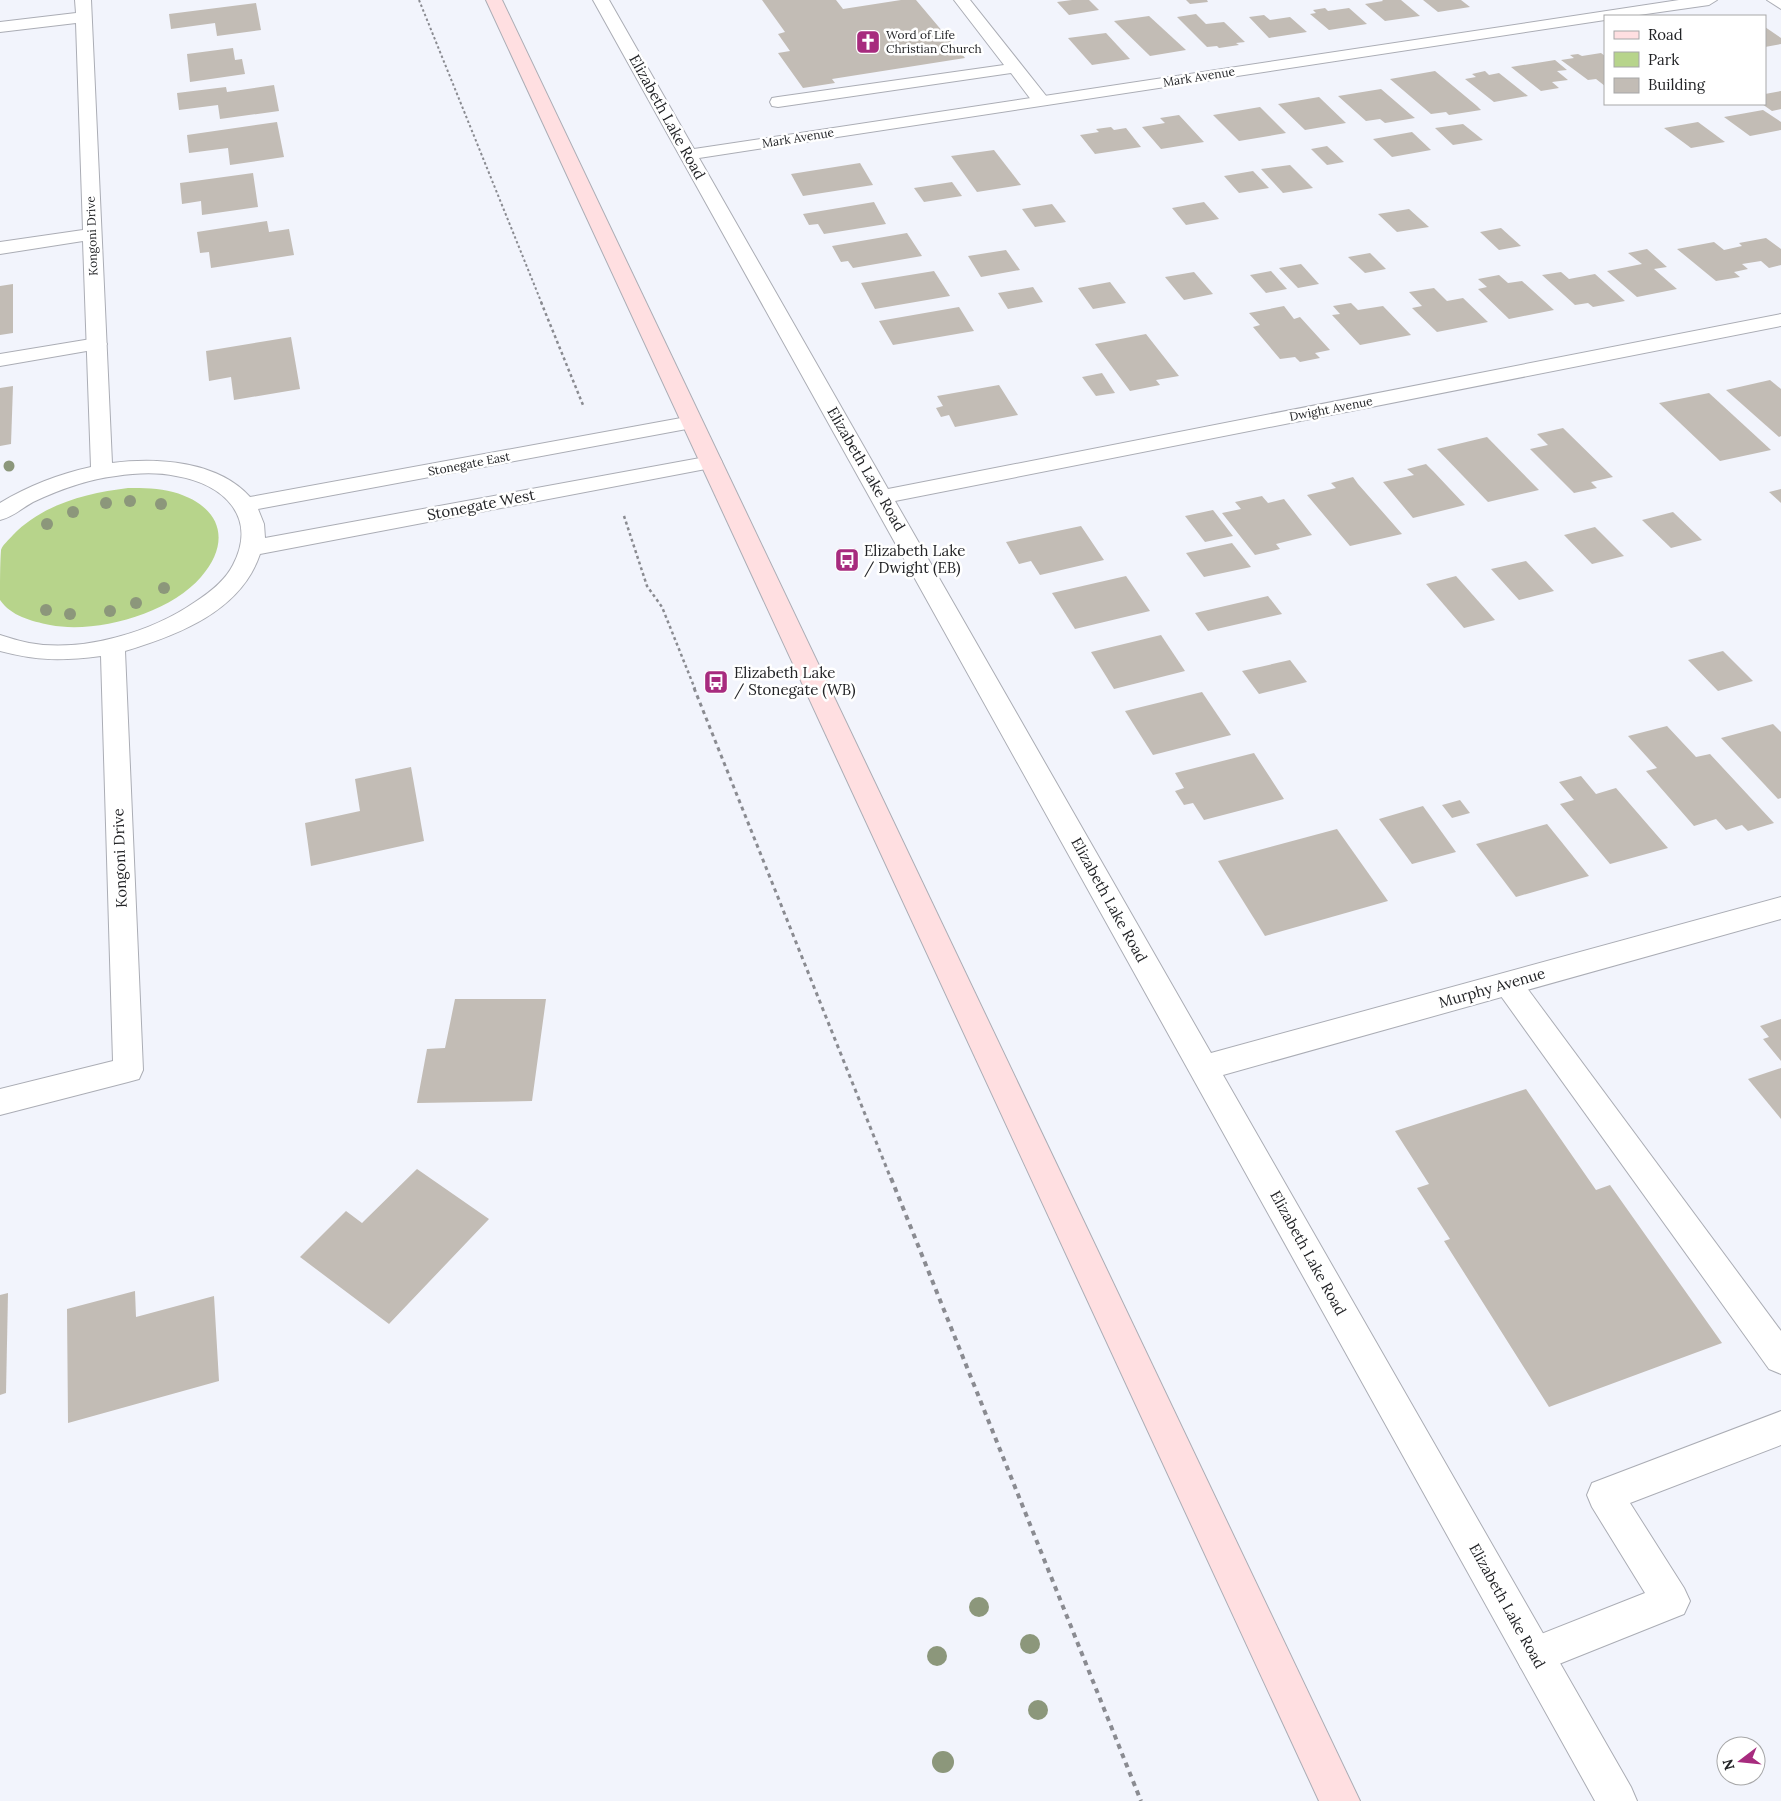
<svg xmlns="http://www.w3.org/2000/svg" width="1781" height="1801" font-family="Lora,serif">
	<rect width="100%" height="100%" fill="#f2f4fc"/>
	<path fill="#b7d48b" d="M128,488C143,488 159,488 173,492C220,505 233,540 201,577C169,614 96,634 50,625C31,621 11,616 0,600C0,585 0,563 1,550C3,544 9,540 13,535C43,504 87,493 128,488Z"/>
	<g fill="#c2bcb5">
		<polygon points="762,0 836,0 843,9 901,0 916,0 965,58 832,79 835,83 803,88 778,53 790,51 778,34 785,32"/>
		<polygon points="1072,0 1089,0 1099,10 1069,15 1057,2"/>
		<polygon points="1186,0 1207,0 1208,2 1190,4"/>
		<polygon points="1382,0 1401,0 1420,16 1385,21 1365,4 1383,1"/>
		<polygon points="1423,0 1461,0 1470,7 1438,12"/>
		<polygon points="256,3 261,30 217,36 215,23 171,29 169,14"/>
		<polygon points="1325,8 1328,11 1349,8 1367,24 1329,30 1310,14 1316,13 1313,10"/>
		<polygon points="1196,14 1206,24 1224,22 1245,42 1236,43 1239,45 1219,48 1217,46 1207,47 1177,17"/>
		<polygon points="1264,15 1270,20 1290,17 1307,32 1269,38 1249,17"/>
		<polygon points="1149,16 1186,50 1150,56 1114,21"/>
		<polygon points="1765,27 1781,38 1781,44 1765,47"/>
		<polygon points="1106,33 1130,59 1092,65 1068,38"/>
		<polygon points="233,48 235,60 242,59 245,74 190,82 187,54"/>
		<polygon points="1601,53 1605,56 1605,86 1596,79 1588,80 1561,60 1574,58 1570,55 1578,54 1582,56"/>
		<polygon points="1555,60 1567,70 1557,71 1568,80 1552,82 1559,88 1541,91 1511,67"/>
		<polygon points="1435,71 1477,106 1481,110 1449,115 1446,112 1431,114 1390,79"/>
		<polygon points="1485,71 1489,75 1499,73 1528,96 1494,102 1465,79 1476,77 1472,74"/>
		<polygon points="274,85 279,111 220,119 218,105 179,110 177,93 226,87 227,92"/>
		<polygon points="1381,89 1410,114 1415,118 1385,123 1380,119 1366,121 1338,96"/>
		<polygon points="1781,91 1781,109 1772,111 1762,104 1765,104 1765,94"/>
		<polygon points="1319,97 1346,123 1305,130 1278,104"/>
		<polygon points="1260,107 1286,133 1239,141 1213,115"/>
		<polygon points="1763,110 1781,122 1781,130 1750,136 1724,117"/>
		<polygon points="1179,115 1204,142 1161,149 1142,127 1165,123 1160,118"/>
		<polygon points="277,122 284,157 230,165 228,148 189,153 187,135"/>
		<polygon points="1698,122 1725,142 1691,148 1664,128"/>
		<polygon points="1463,124 1483,140 1453,145 1435,128"/>
		<polygon points="1111,127 1114,130 1126,128 1141,147 1095,154 1080,135 1099,132 1096,129"/>
		<polygon points="1412,132 1431,150 1392,157 1373,139"/>
		<polygon points="1327,146 1344,162 1327,165 1311,149"/>
		<polygon points="994,150 1021,185 977,192 951,156"/>
		<polygon points="860,163 873,185 803,196 791,174"/>
		<polygon points="1290,165 1313,188 1283,193 1261,169"/>
		<polygon points="1253,171 1269,188 1239,193 1224,176"/>
		<polygon points="253,173 258,207 202,215 201,201 182,204 180,183"/>
		<polygon points="952,182 962,196 924,202 914,188"/>
		<polygon points="874,202 886,224 824,234 818,224 809,225 803,214"/>
		<polygon points="1204,202 1219,219 1186,225 1172,208"/>
		<polygon points="1052,204 1066,222 1035,227 1022,209"/>
		<polygon points="1409,209 1429,227 1397,232 1378,214"/>
		<polygon points="267,221 269,232 289,229 294,255 211,268 209,252 200,253 197,232"/>
		<polygon points="1501,228 1521,246 1499,250 1480,232"/>
		<polygon points="907,233 922,256 853,268 848,261 841,262 832,246"/>
		<polygon points="1766,238 1781,249 1781,265 1769,268 1761,261 1742,264 1748,269 1734,272 1740,277 1716,281 1677,249 1714,242 1724,250 1742,246 1739,243"/>
		<polygon points="1647,249 1667,267 1654,269 1677,289 1637,297 1607,271 1642,264 1628,253"/>
		<polygon points="1006,250 1020,270 981,277 968,256"/>
		<polygon points="1370,253 1386,269 1365,273 1348,257"/>
		<polygon points="1301,264 1319,284 1298,288 1279,268"/>
		<polygon points="934,271 950,296 875,309 861,283"/>
		<polygon points="1271,271 1287,289 1266,293 1250,275"/>
		<polygon points="1194,272 1213,294 1184,300 1165,277"/>
		<polygon points="1561,272 1569,279 1595,274 1625,301 1593,307 1588,303 1575,305 1542,275"/>
		<polygon points="1499,275 1508,283 1522,281 1554,310 1509,319 1478,289 1487,287 1478,279"/>
		<polygon points="1110,282 1126,303 1093,309 1078,288"/>
		<polygon points="13,284 13,333 0,335 0,286"/>
		<polygon points="1033,287 1043,302 1008,309 998,293"/>
		<polygon points="1434,288 1447,301 1463,298 1488,322 1437,332 1412,308 1422,306 1409,292"/>
		<polygon points="1351,303 1358,310 1383,306 1411,335 1360,345 1332,315 1340,314 1333,306"/>
		<polygon points="1284,306 1294,319 1300,317 1330,350 1315,353 1320,358 1300,362 1295,357 1280,359 1253,327 1260,325 1249,313"/>
		<polygon points="959,307 974,331 893,345 879,321"/>
		<polygon points="1146,334 1179,376 1156,380 1160,385 1130,391 1095,344"/>
		<polygon points="291,337 300,389 234,400 231,377 209,381 206,351"/>
		<polygon points="1102,373 1115,393 1096,396 1082,377"/>
		<polygon points="1770,380 1781,389 1781,436 1779,437 1726,390"/>
		<polygon points="999,385 1018,415 955,427 949,415 941,417 936,408 943,406 937,396"/>
		<polygon points="13,386 11,444 0,446 0,388"/>
		<polygon points="1709,393 1771,450 1720,461 1659,403"/>
		<polygon points="1563,428 1613,477 1591,482 1597,488 1574,493 1530,449 1548,445 1537,434"/>
		<polygon points="1487,437 1539,490 1488,502 1437,449"/>
		<polygon points="1426,464 1433,471 1465,505 1413,518 1383,482 1414,475 1407,469"/>
		<polygon points="1353,477 1358,484 1402,534 1350,546 1307,495 1336,488 1331,483"/>
		<polygon points="1781,489 1781,503 1769,492"/>
		<polygon points="1262,496 1268,503 1284,499 1312,535 1276,544 1280,549 1255,555 1222,513 1241,509 1235,502"/>
		<polygon points="1213,510 1233,536 1205,542 1185,516"/>
		<polygon points="1673,512 1702,540 1671,548 1642,520"/>
		<polygon points="1081,526 1104,560 1040,575 1031,561 1019,564 1006,542"/>
		<polygon points="1595,527 1624,556 1592,564 1564,535"/>
		<polygon points="1232,543 1251,567 1204,577 1186,553"/>
		<polygon points="1526,561 1554,591 1519,600 1491,569"/>
		<polygon points="1126,576 1150,611 1075,629 1052,593"/>
		<polygon points="1456,576 1495,620 1464,628 1426,584"/>
		<polygon points="1268,596 1282,614 1208,631 1195,613"/>
		<polygon points="1161,635 1185,671 1114,689 1091,652"/>
		<polygon points="1723,651 1753,681 1718,691 1688,660"/>
		<polygon points="1290,660 1307,682 1259,694 1242,671"/>
		<polygon points="1202,692 1231,735 1153,755 1125,711"/>
		<polygon points="1773,724 1781,732 1781,798 1778,799 1721,738"/>
		<polygon points="1667,726 1696,757 1710,754 1774,823 1748,831 1742,825 1726,830 1716,819 1694,826 1646,771 1657,768 1628,736"/>
		<polygon points="1254,753 1284,799 1204,820 1193,803 1184,805 1175,791 1184,788 1175,773"/>
		<polygon points="411,767 424,841 311,866 305,823 360,811 355,779"/>
		<polygon points="1581,776 1596,794 1616,788 1668,848 1610,864 1560,804 1574,800 1559,782"/>
		<polygon points="1460,800 1470,813 1452,818 1442,805"/>
		<polygon points="1423,806 1456,852 1412,864 1379,819"/>
		<polygon points="1547,824 1589,876 1516,897 1476,844"/>
		<polygon points="1337,829 1388,901 1265,936 1218,861"/>
		<polygon points="455,999 546,999 532,1101 417,1103 427,1049 445,1048"/>
		<polygon points="1781,1019 1781,1061 1763,1039 1769,1037 1760,1026"/>
		<polygon points="1781,1068 1781,1119 1748,1079"/>
		<polygon points="1526,1089 1596,1190 1610,1185 1722,1343 1549,1407 1444,1241 1450,1239 1417,1188 1429,1184 1395,1131"/>
		<polygon points="417,1169 489,1219 389,1324 300,1257 346,1211 362,1223"/>
		<polygon points="135,1291 136,1317 214,1296 219,1381 68,1423 67,1309"/>
		<polygon points="8,1293 6,1393 0,1395 0,1295"/>
	</g>
	<g fill="none" stroke-linecap="round" stroke-linejoin="round">
		<defs>
			<g id="lane">
				<polygon points="954,0 970,0 1047,97 1049,101 1047,105 1035,105 1011,73 778,107 772,106 770,102 772,98 778,97 1004,65"/>
				<polygon points="97,338 104,340 107,344 104,348 0,366 0,354"/>
				<polygon points="1508,973 1518,976 1781,1331 1781,1374 1769,1369 1498,992 1494,984 1498,976"/>
				<polygon points="1781,1411 1781,1445 1630,1503 1684,1588 1690,1601 1684,1614 1534,1674 1521,1668 1515,1655 1521,1642 1645,1593 1592,1507 1587,1495 1592,1483"/>
			</g>
			<g id="street">
				<path d="M75,0H91L112,463C157,457 218,461 250,497L692,416L699,418L702,422L699,426L692,428L258,509L264,524L265,538L711,456L719,457L722,462L719,467L711,468L260,554C241,611 178,635 125,651L143,1070L139,1079L128,1082L0,1115V1089L113,1061L101,656C62,661 38,661 0,651V635C10,638 19,641 29,643C82,653 152,632 195,602C209,593 225,581 233,565C258,517 224,484 176,476C157,472 136,473 116,476C87,479 59,490 33,502C22,508 13,517 0,520V503C28,486 59,474 91,467L83,241L0,254V242L83,230L76,23L0,32V22L76,13Z"/>
				<polygon points="593,0 609,0 694,149 1679,0 1717,0 1709,5 1632,16 1605,16 1605,20 699,158 888,489 1781,314 1781,326 895,501 1211,1053 1781,897 1781,919 1223,1075 1631,1787 1637,1801 1595,1801"/>
				<polygon points="1767,0 1781,0 1781,9"/>
			</g>
			<polygon id="secondary" points="486,0 502,0 1360,1801 1319,1801"/>
		</defs>
		<use href="#lane" stroke="#abadb5" stroke-width="2"/>
		<use href="#street" stroke="#abadb5" stroke-width="2"/>
		<use href="#secondary" stroke="#abadb5" stroke-width="2"/>
		<polyline stroke="#8a8b91" stroke-width="2" stroke-dasharray="2.5 2.5" stroke-linecap="butt" points="419,0 542,304"/>
		<g stroke="#8a8b91" stroke-width="2.5" stroke-dasharray="3 3" stroke-linecap="butt">
			<polyline points="541,302 583,405"/>
			<polyline points="624,516 647,586 662,607 695,689"/>
		</g>
		<polyline stroke="#8a8b91" stroke-width="3" stroke-dasharray="4 4" stroke-linecap="butt" points="694,688 891,1179"/>
		<polyline stroke="#8a8b91" stroke-width="4" stroke-dasharray="5 5" stroke-linecap="butt" points="891,1178 1141,1801"/>
		<use href="#lane" fill="#fff" fill-rule="evenodd"/>
		<use href="#street" fill="#fff" fill-rule="evenodd"/>
		<use href="#secondary" fill="#ffdfe1" fill-rule="evenodd"/>
	</g>
	<g fill="#8c977b">
		<circle cx="9" cy="466" r="5.5"/>
		<circle cx="130" cy="501" r="6"/>
		<circle cx="106" cy="503" r="6"/>
		<circle cx="161" cy="504" r="6"/>
		<circle cx="73" cy="512" r="6"/>
		<circle cx="47" cy="524" r="6"/>
		<circle cx="164" cy="588" r="6"/>
		<circle cx="136" cy="603" r="6"/>
		<circle cx="46" cy="610" r="6"/>
		<circle cx="110" cy="611" r="6"/>
		<circle cx="70" cy="614" r="6"/>
		<circle cx="979" cy="1607" r="10"/>
		<circle cx="1030" cy="1644" r="10"/>
		<circle cx="937" cy="1656" r="10"/>
		<circle cx="1038" cy="1710" r="10"/>
		<circle cx="943" cy="1762" r="11"/>
	</g>
	<defs>
		<symbol id="church-square" viewBox="-11 -11 22 22"><rect x="-9" y="-9" width="18" height="18" rx="4" fill="#a72b7e" stroke="#fff"/><path d="M-1.2-6h2.4v3.5h3.3v2.4h-3.3V6h-2.4V-.1h-3.3v-2.4h3.3Z" fill="#fff"/></symbol>
		<symbol id="bus-square" viewBox="-11 -11 22 22"><rect x="-9" y="-9" width="18" height="18" rx="4" fill="#a72b7e" stroke="#fff"/><path d="M-5-6H5V4H4V6H2V4H-2V6H-4V4H-5ZM-3.5-4V0h7V-4ZM-3.5 1.2v1.5H-2V1.2ZM2 1.2v1.5H3.5V1.2Z" fill="#fff"/></symbol>
	</defs>
	<g fill-rule="evenodd">
		<use href="#church-square" x="854" y="28" width="28" height="28"/>
		<use href="#bus-square" x="833" y="546" width="28" height="28"/>
		<use href="#bus-square" x="702" y="668" width="28" height="28"/>
	</g>
	<g text-anchor="middle" stroke-width="5" stroke-linejoin="round" paint-order="stroke">
		<g font-size="12" fill="#222326" stroke="#fff" text-anchor="start">
			<text x="886" y="39">Word of Life<tspan x="886" dy="14">Christian Church</tspan></text>
		</g>
		<g font-size="12" fill="#222326" stroke="#fff">
			<text transform="translate(1199 77) rotate(-9)" y="4">Mark Avenue</text>
			<text transform="translate(798 138) rotate(-9)" y="4">Mark Avenue</text>
			<text transform="translate(92 236) rotate(-92)" y="4">Kongoni Drive</text>
			<text transform="translate(1331 409) rotate(-11)" y="4">Dwight Avenue</text>
			<text transform="translate(469 464) rotate(-11)" y="4">Stonegate East</text>
		</g>
		<g font-size="15" fill="#222326" stroke="#fff">
			<text transform="translate(667 117) rotate(61)" y="5">Elizabeth Lake Road</text>
			<text transform="translate(866 469) rotate(60)" y="5">Elizabeth Lake Road</text>
			<text transform="translate(481 505) rotate(-11)" y="5">Stonegate West</text>
			<text transform="translate(120 858) rotate(-92)" y="5">Kongoni Drive</text>
			<text transform="translate(1109 900) rotate(61)" y="5">Elizabeth Lake Road</text>
			<text transform="translate(1492 988) rotate(-16)" y="5">Murphy Avenue</text>
			<text transform="translate(1308 1253) rotate(61)" y="5">Elizabeth Lake Road</text>
			<text transform="translate(1507 1606) rotate(61)" y="5">Elizabeth Lake Road</text>
		</g>
		<g font-size="15" fill="#222326" stroke="#fff" text-anchor="start">
			<text x="864" y="556">Elizabeth Lake<tspan x="864" dy="17">/ Dwight (EB)</tspan></text>
			<text x="734" y="678">Elizabeth Lake<tspan x="734" dy="17">/ Stonegate (WB)</tspan></text>
		</g>
	</g>
	<rect x="1604" y="15" width="162" height="90" fill="#ffffff" stroke="#a7a7a8"/>
	<rect x="1614" y="31" width="25" height="8" fill="#ffdfe1" stroke="#a7a7a8"/>
	<text x="1648" y="40" font-size="15" fill="#222326">Road</text>
	<rect x="1614" y="52" width="25" height="15" fill="#b7d48b" stroke="#a7a7a8"/>
	<text x="1648" y="65" font-size="15" fill="#222326">Park</text>
	<rect x="1614" y="78" width="25" height="15" fill="#c2bcb5" stroke="#a7a7a8"/>
	<text x="1648" y="90" font-size="15" fill="#222326">Building</text>
	<g transform="translate(1741 1761) rotate(254)"><circle r="24" fill="#ffffff" stroke="#a7a7a8"/>
	<path d="M0-4L9 19L0 12L-9 19Z" fill="#a72b7e"/>
	<text y="-8" font-size="14" font-weight="bold" text-anchor="middle" fill="#222326">N</text>
	</g>
</svg>
